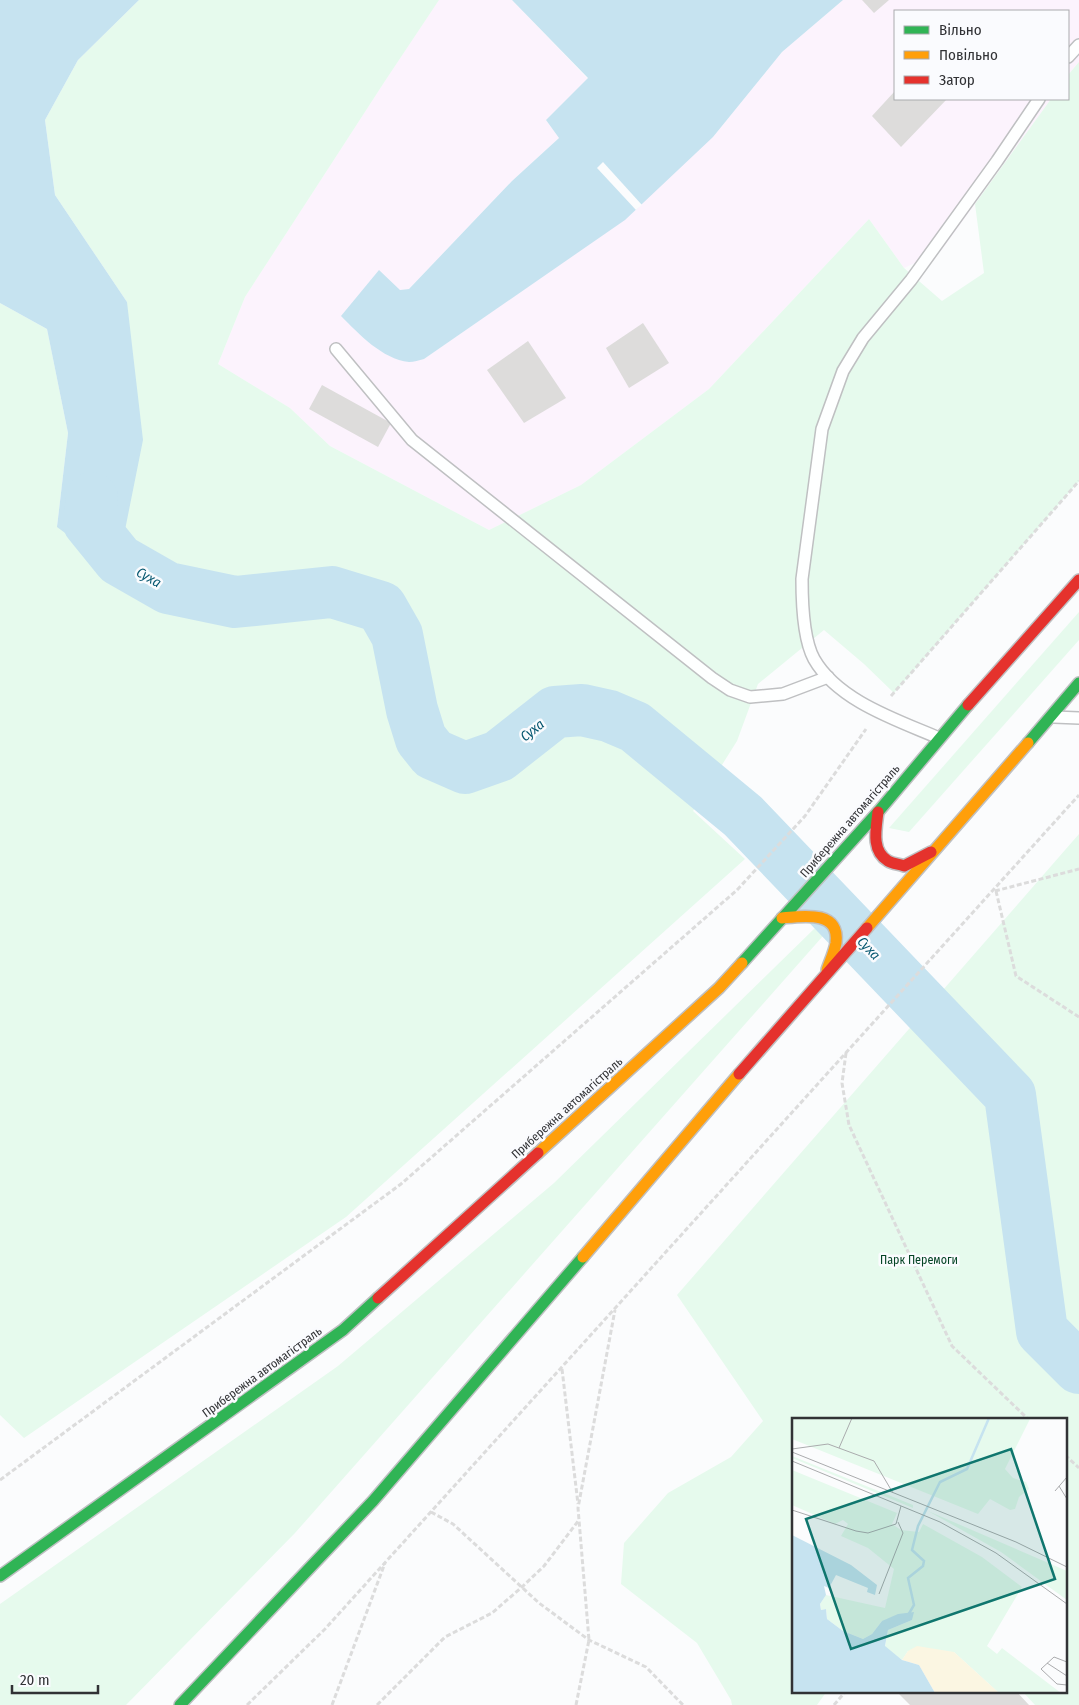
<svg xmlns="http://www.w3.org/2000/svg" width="1079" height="1705" font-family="'Fira Sans Condensed',sans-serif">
	<rect width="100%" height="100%" fill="#fbfcfd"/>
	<polygon fill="#fcf3fd" points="439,0 512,0 588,79 546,120 559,138 512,181 409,289 400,290 362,337 384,352 400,360 424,359 500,306 713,137 782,52 843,0 1079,0 1079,62 1068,75 1068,11 895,11 895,99 1051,99 941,251 904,268 869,219 709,389 581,485 489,530 330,446 290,408 218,364 245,297 385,81"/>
	<g fill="#e6faed">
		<polygon points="139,0 439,0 385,81 245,297 218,364 290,408 330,446 489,530 581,485 709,389 869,219 904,268 942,301 984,273 975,204 1051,99 1068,99 1068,75 1079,62 1079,481 894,693 864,664 824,630 758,684 737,741 693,811 745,859 346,1217 24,1438 0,1415 0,303 47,329 68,433 57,527 127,302 55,195 45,120 78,60"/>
		<polygon points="1079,612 1079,640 909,832 889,828"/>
		<polygon points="1079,834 1079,1705 1035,1705 1022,1691 1065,1691 1065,1419 793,1419 793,1691 827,1691 817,1705 732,1705 731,1700 697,1643 621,1584 624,1543 668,1493 731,1457 763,1421 677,1295"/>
		<polygon points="816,927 830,928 295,1533 126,1705 0,1705 0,1604 338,1366 554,1183"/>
	</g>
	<g fill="#c6e3f0">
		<polygon points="0,0 139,0 78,60 45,120 55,195 127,302 143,440 119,560 110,566 57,527 68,433 47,329 0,303"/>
		<path d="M512,0H843L782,52L713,137L625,220L424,359C419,360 414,362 409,362C382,359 359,334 341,316L379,270L400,290L409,289L512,181L559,138L546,120L588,78Z"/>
	</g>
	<polygon fill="#fbfcfd" points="603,162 642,205 636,210 597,168"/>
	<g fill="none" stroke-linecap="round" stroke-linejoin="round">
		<polyline stroke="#c6e3f0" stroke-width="52" points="92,498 89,523 119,560 168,588 235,602 332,592 381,607 397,635 412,710 421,739 433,754 465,768 499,756 555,712 582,710 609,716 635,727 743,816 1010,1095 1042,1331 1079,1368"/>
	</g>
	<g fill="#dddcdb">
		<polygon points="862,0 889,0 874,13"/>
		<polygon points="895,91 895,99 947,99 901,147 872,116"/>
		<polygon points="643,323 669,363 629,388 606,348"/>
		<polygon points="528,341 566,398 524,423 487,370"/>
		<polygon points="322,385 391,423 378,447 309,409"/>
		<polygon points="896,1691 1016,1691 1029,1705 910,1705"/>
	</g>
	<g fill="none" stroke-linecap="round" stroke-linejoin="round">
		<defs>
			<g id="lane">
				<polyline points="1068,57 1079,45"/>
				<polyline points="336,349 412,440 712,678 730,690 750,697 783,694 828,677"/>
				<polyline points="1054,717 1079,718"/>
				<path d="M939,738C897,720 838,701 814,659C803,639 802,602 802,579L822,429L843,371L863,338L911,280L997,161L1039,99"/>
			</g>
			<g id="fast">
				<polyline points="1028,743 1079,683"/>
				<polyline points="742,963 878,812 968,705"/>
				<polyline points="0,1576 343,1330 378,1298"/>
				<polyline points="180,1705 373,1501 583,1257"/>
			</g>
			<g id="slow">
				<path d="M782,918C803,916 840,910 836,943C834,953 830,961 827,970"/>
				<polyline points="867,928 1028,743"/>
				<polyline points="538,1153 719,988 742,963"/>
				<polyline points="583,1257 739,1074"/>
			</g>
			<g id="jam">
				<polyline points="968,705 1079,580"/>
				<path d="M878,812C876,829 871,851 888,861C893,864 899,864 904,866L931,852"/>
				<polyline points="739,1074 867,928"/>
				<polyline points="378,1298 538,1153"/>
			</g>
		</defs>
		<use href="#lane" stroke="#bfc0c2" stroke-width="14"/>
		<use href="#fast" stroke="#bfc0c2" stroke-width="14"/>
		<use href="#slow" stroke="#bfc0c2" stroke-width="14"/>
		<use href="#jam" stroke="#bfc0c2" stroke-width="14"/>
		<g stroke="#dcdcdc" stroke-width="3" stroke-dasharray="5 2.5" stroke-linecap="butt">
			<polyline points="891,696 1079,481"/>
			<polyline points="995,891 1079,869"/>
			<polyline points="996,891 1016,976 1079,1017"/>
			<polyline points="846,1053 842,1083 849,1125 952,1346 1028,1419"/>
			<polyline points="562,1369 578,1504"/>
			<polyline points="1065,1455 1079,1468"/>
			<polyline points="0,1480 401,1184 737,890 805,816 866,729"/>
			<polyline points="431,1512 453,1524 539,1603 589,1640 646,1667 683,1705"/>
			<polyline points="247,1705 325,1629 1079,795"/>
			<polyline points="332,1705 385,1563"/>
			<polyline points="377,1705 445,1637 492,1613 522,1587 544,1566 579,1520"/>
			<polyline points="576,1705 589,1640 578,1508 615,1310"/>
			<polyline points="834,1705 846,1691"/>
		</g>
		<use href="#lane" stroke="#feffff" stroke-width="11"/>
		<use href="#fast" stroke="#30b455" stroke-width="11"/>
		<use href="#slow" stroke="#ff9f0a" stroke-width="11"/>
		<use href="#jam" stroke="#e5322d" stroke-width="11"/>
	</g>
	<g text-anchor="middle" stroke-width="5" stroke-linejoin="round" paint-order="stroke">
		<g font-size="12" fill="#313235" stroke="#fafbfe">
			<text transform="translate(850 821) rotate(-49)" y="4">Прибережна автомагістраль</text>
			<text transform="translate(567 1108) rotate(-42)" y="4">Прибережна автомагістраль</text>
			<text transform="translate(262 1372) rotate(-36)" y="4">Прибережна автомагістраль</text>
		</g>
		<g font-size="12" fill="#044425" stroke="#fafbfe">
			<text x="919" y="1264">Парк Перемоги</text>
		</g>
		<g font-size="14" font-style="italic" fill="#065770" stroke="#fafbfe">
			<text transform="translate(149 577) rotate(30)" y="5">Суха</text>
			<text transform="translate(532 730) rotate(-38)" y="5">Суха</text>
			<text transform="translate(869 948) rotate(46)" y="5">Суха</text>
		</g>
	</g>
	<g transform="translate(792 1418)">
		<rect width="275" height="275" fill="#fbfcfd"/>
		<path d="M0,0H245L238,1L213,51L221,60L234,64L237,71L227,79L223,91L218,92L198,81L186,96L0,21ZM0,38L121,87V90L0,40ZM0,52L105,95L100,106L109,112L127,114L131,106L190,139L230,169L195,228L205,236L210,230L269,275H207L162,234L116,233L110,242L93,229L96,212L120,202L90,203L80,216L71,221L51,213L35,201L34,191L29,192L28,186L34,177L93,190L102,151L76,130L49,118L56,106L51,102L43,106L0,87ZM136,93L275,153V182L209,134Z" fill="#e6faed"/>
		<path d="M125,228L162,234L207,275H143L127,247L110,242L116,233Z" fill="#fbf6e2"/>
		<path d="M0,117L59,147L85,167L83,177L75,174L76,170L44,157L37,170L32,168L34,177L28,186L29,192L34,191L35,201L51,213L71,221L80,216L90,203L106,196L122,194L120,202L96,212L93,228L110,242L127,247L143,275H0Z" fill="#c6e3f0"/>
		<path fill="none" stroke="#c6e3f0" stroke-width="2.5" d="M115,199L122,187L116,160L131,148L132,143L120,132L126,108L148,64L175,51L197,0"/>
		<path fill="none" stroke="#aaabad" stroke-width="1" d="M47,30L60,0M0,31L36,26L82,43L101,75M0,34L224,124L275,149M0,43L148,104L204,135L275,186M267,68L275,81M263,73L275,59M0,92L64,113L76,115L104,106L109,88M87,176L111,115L106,104M275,244L262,239L249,251L265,266L275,267M255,245L275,258"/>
		<path fill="#0f766e" fill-opacity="0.15" stroke="#0f766e" stroke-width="2.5" d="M219,31L263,161L59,231L14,101Z"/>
		<rect width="275" height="275" fill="none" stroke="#313235" stroke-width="2.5"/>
	</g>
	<rect x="894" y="10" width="175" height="90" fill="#fafbfe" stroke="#aaabae"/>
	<rect x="904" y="26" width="25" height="8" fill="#30b455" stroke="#aaabae"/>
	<text x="939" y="35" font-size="15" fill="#313235">Вільно</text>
	<rect x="904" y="51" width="25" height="8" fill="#ff9f0a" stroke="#aaabae"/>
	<text x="939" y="60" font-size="15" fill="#313235">Повільно</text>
	<rect x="904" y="76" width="25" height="8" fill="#e5322d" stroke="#aaabae"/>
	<text x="939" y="85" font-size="15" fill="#313235">Затор</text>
	<path d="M12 1685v8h86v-8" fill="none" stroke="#313235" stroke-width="2.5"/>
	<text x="20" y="1685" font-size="15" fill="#313235" stroke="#fafbfe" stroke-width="4" paint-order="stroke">20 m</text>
</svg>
